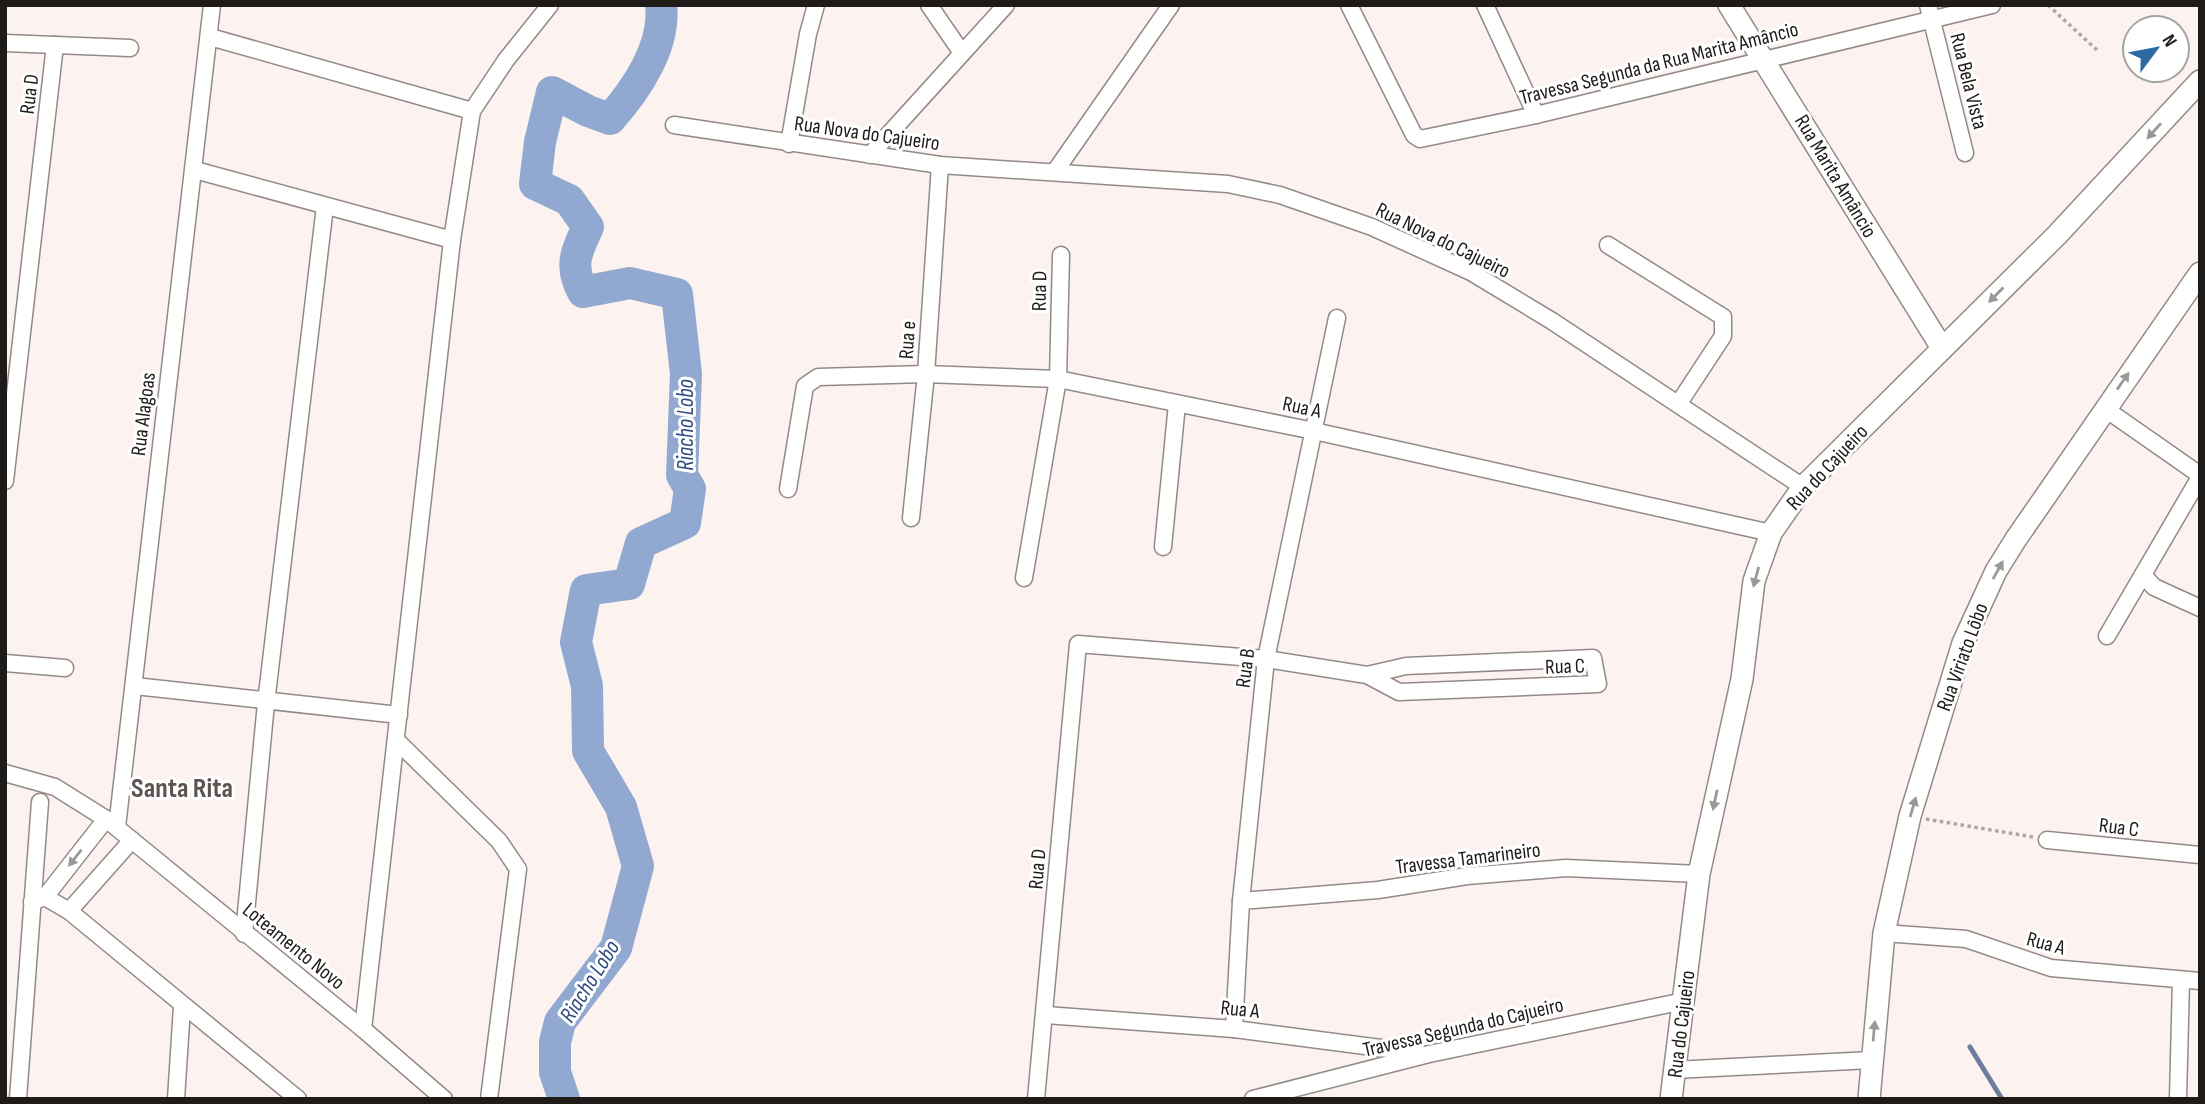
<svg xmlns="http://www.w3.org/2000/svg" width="2205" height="1104" font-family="'Sofia Sans Condensed',sans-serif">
	<rect width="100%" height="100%" fill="#fcf2ef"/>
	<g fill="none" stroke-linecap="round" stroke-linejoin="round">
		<polyline stroke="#6e7e9a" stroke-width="5" points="1970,1047 2002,1099"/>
		<path stroke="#91a8d1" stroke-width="32" d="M564,1099L555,1072V1042L560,1022L616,948L638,866L621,807L588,751L587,686L576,642L586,590L629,584L641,543L685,523L690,489L682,475L686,374L677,294L630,283L583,292C569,266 576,252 588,227L569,200L535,184L540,142L552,92L588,111L610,119C636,90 666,46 661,5"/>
		<defs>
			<g id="minor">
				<polyline points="929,5 962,53"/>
				<polyline points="1349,5 1414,135 1420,139 1536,115 1992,5"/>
				<polyline points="1485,5 1536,115"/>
				<polyline points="1928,5 1965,153"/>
				<polyline points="210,37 472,111"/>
				<polyline points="5,43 130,48"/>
				<polyline points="674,125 940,165 1228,184 1280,195 1372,227 1471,272 1552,321 1803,487"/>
				<polyline points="789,144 808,34 816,5"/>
				<polyline points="870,155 1006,5"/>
				<polyline points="195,170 452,240"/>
				<polyline points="1056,170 1171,5"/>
				<polyline points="1608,245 1723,317 1723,336 1679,403"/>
				<polyline points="2104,408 2200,475"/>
				<polyline points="5,481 55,45"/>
				<polyline points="788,489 805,386 818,377 926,374 1058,379 1314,431 1771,533"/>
				<polyline points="911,518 926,374 940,165"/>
				<polyline points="1163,547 1177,404"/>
				<polyline points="2143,575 2154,587 2200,608"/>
				<polyline points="1024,578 1058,379 1061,255"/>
				<polyline points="2107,636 2200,477"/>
				<polyline points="5,663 65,668"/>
				<polyline points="135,686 399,715"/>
				<polyline points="398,742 499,841 518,869 489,1099"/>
				<polyline points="5,773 55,787 106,819 363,1029 444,1099"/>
				<polyline points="117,827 212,5"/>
				<polyline points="2047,840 2200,855"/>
				<polyline points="45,897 106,819"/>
				<polyline points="1241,901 1378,890 1467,876 1566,868 1699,874"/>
				<polyline points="32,902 45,897 69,911 298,1099"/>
				<polyline points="69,911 132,840"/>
				<polyline points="1884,933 1966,939 2051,968 2200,981"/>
				<polyline points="244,934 266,703 325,206"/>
				<polyline points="1046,1015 1234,1029 1419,1053"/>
				<polyline points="363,1029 452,240 472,111 506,60 550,5"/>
				<polyline points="1234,1029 1241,901 1266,659 1337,318"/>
				<polyline points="1674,1070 1871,1060"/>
				<polyline points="18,1099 40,802"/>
				<polyline points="176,1099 182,1007"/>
				<polyline points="1036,1099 1078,644 1266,659 1367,675 1399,692 1598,684 1593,658 1406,666 1367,675"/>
				<polyline points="1253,1099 1429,1054 1684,1001"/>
				<polyline points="2178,1099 2181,980"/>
			</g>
			<g id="tertiary">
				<polyline points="1729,5 1942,348"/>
				<polyline points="1671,1099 1699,874 1742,679 1754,581 1771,533 1803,487 2057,235 2200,81"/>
				<polyline points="1869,1099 1884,933 1910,816 1963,643 1996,571 2016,539 2200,273"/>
			</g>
		</defs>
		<use href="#minor" stroke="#938a87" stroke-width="19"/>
		<use href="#tertiary" stroke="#938a87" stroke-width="24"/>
		<g stroke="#aea6a4" stroke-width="3.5" stroke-dasharray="3.5 3.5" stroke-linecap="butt">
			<polyline points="2048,5 2098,51"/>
			<polyline points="1926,819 2033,837"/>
		</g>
		<use href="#minor" stroke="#fff" stroke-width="16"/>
		<use href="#tertiary" stroke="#fff" stroke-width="21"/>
	</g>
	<defs><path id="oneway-solid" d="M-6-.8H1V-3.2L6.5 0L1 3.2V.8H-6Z" transform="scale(1.75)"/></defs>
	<g fill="#9a9898">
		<use href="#oneway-solid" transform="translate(2154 131) rotate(132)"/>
		<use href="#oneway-solid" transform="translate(1996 295) rotate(135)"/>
		<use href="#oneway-solid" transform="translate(2123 381) rotate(-55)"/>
		<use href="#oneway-solid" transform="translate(1998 570) rotate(-61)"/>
		<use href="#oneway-solid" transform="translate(1756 577) rotate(105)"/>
		<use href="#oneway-solid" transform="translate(1715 800) rotate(102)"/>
		<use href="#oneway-solid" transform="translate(1913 807) rotate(-74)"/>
		<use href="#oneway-solid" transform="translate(75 858) rotate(128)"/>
		<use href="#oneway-solid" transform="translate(1874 1031) rotate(-85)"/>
	</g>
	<g text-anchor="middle" stroke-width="6" stroke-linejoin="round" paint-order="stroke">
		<g font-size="21" fill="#1e1b19" stroke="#fff">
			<text transform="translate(1659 63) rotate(-14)" y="7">Travessa Segunda da Rua Marita Amâncio</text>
			<text transform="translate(1969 81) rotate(76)" y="7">Rua Bela Vista</text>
			<text transform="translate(29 94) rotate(-83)" y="7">Rua D</text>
			<text transform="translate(867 133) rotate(8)" y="7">Rua Nova do Cajueiro</text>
			<text transform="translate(1836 176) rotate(59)" y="7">Rua Marita Amâncio</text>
			<text transform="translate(1443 240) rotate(26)" y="7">Rua Nova do Cajueiro</text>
			<text transform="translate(1039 291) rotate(-89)" y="7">Rua D</text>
			<text transform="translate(907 340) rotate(-86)" y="7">Rua e</text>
			<text transform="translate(1302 407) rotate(12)" y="7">Rua A</text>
			<text transform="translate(143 414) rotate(-83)" y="7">Rua Alagoas</text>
			<text transform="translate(1827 467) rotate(-47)" y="7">Rua do Cajueiro</text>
			<text transform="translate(1962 657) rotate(-70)" y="7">Rua Viriato Lôbo</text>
			<text transform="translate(1565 666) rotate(-2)" y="7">Rua C</text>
			<text transform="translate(1245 668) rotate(-82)" y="7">Rua B</text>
			<text transform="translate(2119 827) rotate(7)" y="7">Rua C</text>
			<text transform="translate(1468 858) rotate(-7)" y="7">Travessa Tamarineiro</text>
			<text transform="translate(1037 869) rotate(-85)" y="7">Rua D</text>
			<text transform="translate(2046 943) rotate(15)" y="7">Rua A</text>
			<text transform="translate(294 946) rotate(39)" y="7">Loteamento Novo</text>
			<text transform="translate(1240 1009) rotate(6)" y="7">Rua A</text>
			<text transform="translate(1681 1024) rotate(-83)" y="7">Rua do Cajueiro</text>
			<text transform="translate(1463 1027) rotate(-13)" y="7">Travessa Segunda do Cajueiro</text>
		</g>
		<g font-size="23" font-style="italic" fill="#304c81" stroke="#fff">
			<text transform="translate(685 425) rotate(-90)" y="8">Riacho Lobo</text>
			<text transform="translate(589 981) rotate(-58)" y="8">Riacho Lobo</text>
		</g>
		<g font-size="28" font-weight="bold" fill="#5c5451" stroke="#fff">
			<text x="182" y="797">Santa Rita</text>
		</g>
	</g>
	<rect width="2205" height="1104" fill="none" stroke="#1e1b19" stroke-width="14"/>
	<g transform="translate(2156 49) rotate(58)"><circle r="33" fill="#ffffff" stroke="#a5a4a3" stroke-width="2"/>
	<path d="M0-5L12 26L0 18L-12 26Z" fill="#2d6aa1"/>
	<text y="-10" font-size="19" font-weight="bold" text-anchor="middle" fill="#1e1b19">N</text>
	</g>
</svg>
